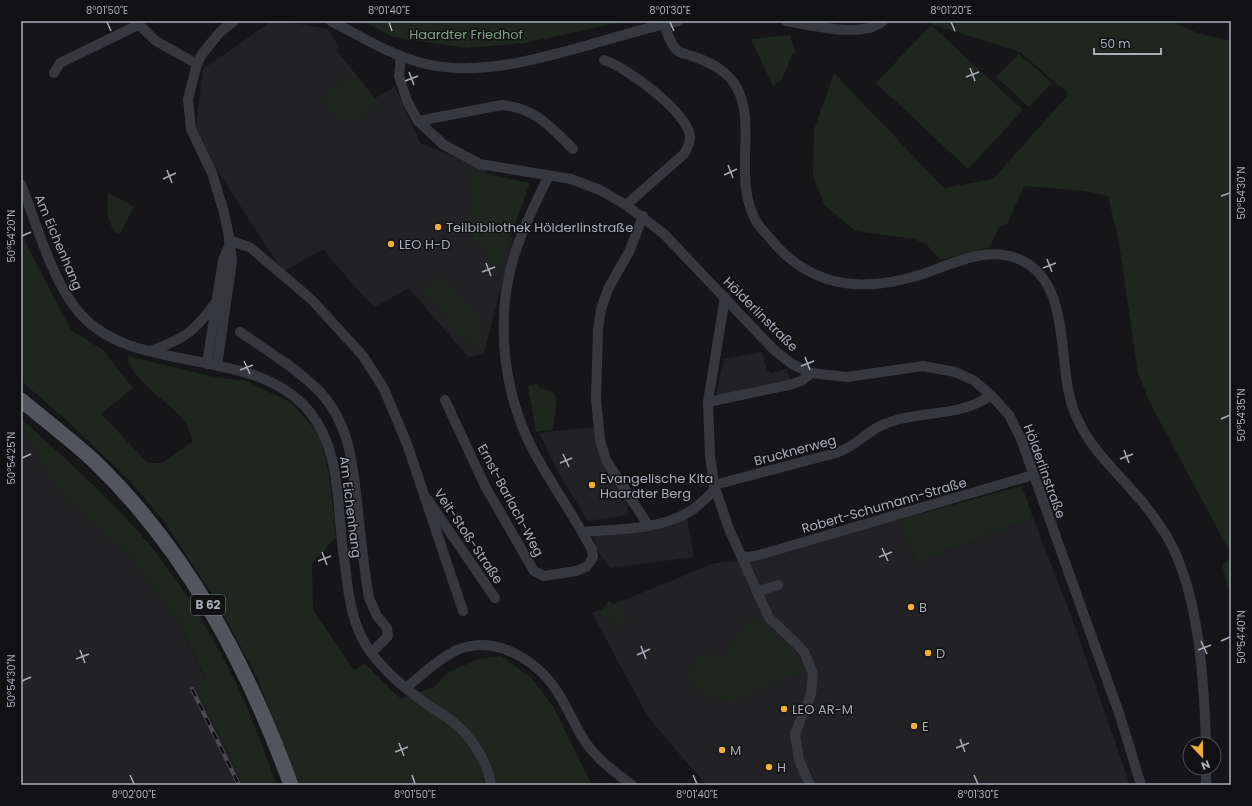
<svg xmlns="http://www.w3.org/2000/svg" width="1252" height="806" font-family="Poppins,sans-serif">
	<rect width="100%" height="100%" fill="#161618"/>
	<g fill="#222225">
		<polygon points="272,21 282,21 328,29 339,47 336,50 375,98 395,87 420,143 486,170 513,240 484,354 468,357 409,288 375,307 363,296 323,249 283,272 195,136 203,69"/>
		<polygon points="21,227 28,248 21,253"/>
		<polygon points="762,352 767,370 771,373 787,369 791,381 716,396 724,359"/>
		<polygon points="21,419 25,422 27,435 72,505 129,556 179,623 206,681 196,686 244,785 21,785"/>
		<polygon points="594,427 626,498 628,515 588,521 558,472 539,433"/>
		<polygon points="897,517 917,562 1033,518 1072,618 1130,785 706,785 648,717 592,613 715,563 750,560"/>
		<polygon points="687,518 694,557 610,568 597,550 593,539 595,536"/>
	</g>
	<g fill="#1e261f">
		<polygon points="363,21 626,21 525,43 466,48 393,37"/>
		<polygon points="929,21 1169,21 1198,33 1231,41 1231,554 1150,403 1138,373 1118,237 1108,196 1084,191 1024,186 1007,224 998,228 990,247 941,260 926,244 914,239 856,231 825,206 813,177 814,130 834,73 944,188 993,179 1069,94 1020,52 931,24"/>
		<polygon points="931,25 1023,110 968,169 876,83"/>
		<polygon points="790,35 795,53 792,55 782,80 773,86 751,39"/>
		<polygon points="1019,54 1052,83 1029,107 996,77"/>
		<path d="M353,73L378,104L366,112L363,120C339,123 335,116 321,98Z"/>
		<polygon points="471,168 482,173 530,183 498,271 466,227 471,204 468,182"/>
		<polygon points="108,192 134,207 120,234 113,231 107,212"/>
		<path d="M28,248L71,330L103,350L133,388L101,414L148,463H162L193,441C190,435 188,426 184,421C168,400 133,383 127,356L209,376L246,381L292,403L319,434L329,473L336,537L312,563L313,610L354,670L365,664L401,699L434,687L448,672L479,659L501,656L531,678L553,706L592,785H299L257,678L217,602L166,524L131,482L62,416L21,381V253Z"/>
		<polygon points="441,275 458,296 481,320 481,350 457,332 422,288"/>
		<polygon points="537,384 540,388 551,391 557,398 553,429 536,432 528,386"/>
		<path d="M25,422C73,466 124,510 163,562C213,629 251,706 276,785H244L196,686L206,680L179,623L129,556L72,505L58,490L27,435Z"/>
		<polygon points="1022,486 1033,518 917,562 898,520"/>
		<polygon points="1231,559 1231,598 1222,565"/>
		<polygon points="609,601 629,618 621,628 600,612"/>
		<path d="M752,619L762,623L783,642L792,648L804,671L748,694L731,703L712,698L689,682L688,671L700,656L716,654L725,658C728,645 742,628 752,619Z"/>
	</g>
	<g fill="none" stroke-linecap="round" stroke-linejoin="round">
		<g stroke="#37383d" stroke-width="10">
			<polyline points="135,21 156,41 197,64"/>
			<path d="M331,21C360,36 390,55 422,63C500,84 601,36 679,21"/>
			<path d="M786,21C811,25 862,39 883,21"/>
			<path d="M664,24C667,33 671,46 679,52C684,54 690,55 695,57C711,63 728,71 737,88C750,112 744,145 745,172C745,187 748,206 755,219C758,226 764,231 768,236C787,260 812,278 844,283C870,287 898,282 923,274C955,263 987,245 1021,260C1073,284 1056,365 1074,411C1089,449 1112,466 1137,496C1146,505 1153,516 1160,526C1199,580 1204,679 1206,744"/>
			<polyline points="401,56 399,76 407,101 418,121 444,145 480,164 571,179 600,190 626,205 664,234 774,350 792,364 811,373 847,377 923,366 955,372 973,380 991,395 1009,415 1021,439 1120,716 1141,785"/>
			<path d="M604,60C625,66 689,113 690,137C690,143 687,149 684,154L626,205"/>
			<polyline points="54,73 60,63 138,25"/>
			<path d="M418,121L502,105C535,108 550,126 573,149"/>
			<path d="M21,184C35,220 51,276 74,306C126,379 252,342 309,411C337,445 337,489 341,531C342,547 345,564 347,581C350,606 355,630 370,651C385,672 408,691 428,705C436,711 445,715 453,722C471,736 488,762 491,785"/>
			<polyline points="643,216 629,252 608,289 601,309 598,329 596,399 600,440 606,460 648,525"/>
			<polyline points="229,240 251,248 312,300 363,356 384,389 407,444 463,611"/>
			<polyline points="725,297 708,402 710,456 714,485 729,529 769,618 798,645 804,652 813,673 811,694 795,734 799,760 810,785"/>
			<path d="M240,332C265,349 299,370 320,392C351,425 353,468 358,511C361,540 364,569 369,598L377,616L387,628L388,636L371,653"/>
			<path d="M150,351C183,339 194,333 215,303"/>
			<polyline points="207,364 223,260 229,246"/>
			<polyline points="217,366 232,261 228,231 223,209 212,173 191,129 188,99 197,64 202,54 220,32 234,21"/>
			<path d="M445,400L485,486L534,571L544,576L576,571L586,567L590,562L593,557L592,550C574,515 550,483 532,448C502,389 495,315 515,253C524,225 537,200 549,175"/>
			<polyline points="708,402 789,385 801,381 811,373"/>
			<path d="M714,485L836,453C855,447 863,435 880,426C915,409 959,419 991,395"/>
			<polyline points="428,500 495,598"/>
			<path d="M583,532C617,529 659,530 689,512C699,506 707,497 715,490"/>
			<polyline points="741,556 749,557 759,555 1033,475"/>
			<polyline points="757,592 778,585"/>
			<path d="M406,688C422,675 437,660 455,651C495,632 540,662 560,696C572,716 580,739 597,756C607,767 620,776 632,785"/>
			<polyline points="1206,785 1206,768"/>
		</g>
		<path stroke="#53555c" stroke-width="15" d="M21,400C45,420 70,439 93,460C187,550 247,665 291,785"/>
		<defs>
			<polyline id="rail" points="192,689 239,785"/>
		</defs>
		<use href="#rail" stroke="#4a4c52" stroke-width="4"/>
		<use href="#rail" stroke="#111113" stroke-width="2.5" stroke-dasharray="8" stroke-linecap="butt"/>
	</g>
	<path fill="none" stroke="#a8adb8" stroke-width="1.5" d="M107,22L111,31M389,22L392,31M670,22L674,31M951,22L955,31M970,68L975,81M409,72L414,85M966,77L979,72M405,81L418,76M728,165L733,178M167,170L172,183M724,175L737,169M163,179L176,173M1221,196L1230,193M22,236L31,232M1047,259L1052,272M486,263L491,276M1043,268L1056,263M482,272L495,267M805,357L810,370M244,361L250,374M801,366L814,361M240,370L253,365M1221,419L1230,415M1124,450L1129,463M563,454L569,467M22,458L31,454M1120,459L1133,454M560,463L572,458M882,548L888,561M322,552L327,565M879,557L892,552M318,561L331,556M1201,641L1207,654M1221,641L1230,637M641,646L646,659M80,650L85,663M1198,650L1211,645M637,655L650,649M76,659L89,654M22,681L31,677M960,739L965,752M399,743L404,756M956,748L969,743M395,752L408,747M130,775L134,784M412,775L415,784M693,775L697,784M974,775L978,784"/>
	<g fill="#f2b134" stroke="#111113" stroke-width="1.5">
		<circle cx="438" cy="227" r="4"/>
		<circle cx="391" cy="244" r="4"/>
		<circle cx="592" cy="485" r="4"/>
		<circle cx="911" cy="607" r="4"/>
		<circle cx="928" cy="653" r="4"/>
		<circle cx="784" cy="709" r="4"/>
		<circle cx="914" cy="726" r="4"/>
		<circle cx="722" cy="750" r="4"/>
		<circle cx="769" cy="767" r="4"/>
	</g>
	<g text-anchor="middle" stroke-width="3" stroke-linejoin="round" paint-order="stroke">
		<rect fill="#111113" stroke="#7b7e86" stroke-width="1" x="191" y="595" width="34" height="20" rx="3"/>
		<g font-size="12" font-weight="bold" fill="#a8adb8">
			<text x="208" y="609">B 62</text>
		</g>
		<g font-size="13" fill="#7fa381" stroke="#111113">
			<text x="466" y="39">Haardter Friedhof</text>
		</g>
		<g font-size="13" fill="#a8adb8" stroke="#111113" text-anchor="start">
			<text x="446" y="232">Teilbibliothek Hölderlinstraße</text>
			<text x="399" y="249">LEO H-D</text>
			<text x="600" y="483">Evangelische Kita<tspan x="600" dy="15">Haardter Berg</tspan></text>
			<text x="919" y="612">B</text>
			<text x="936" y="658">D</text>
			<text x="792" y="714">LEO AR-M</text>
			<text x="922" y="731">E</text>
			<text x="730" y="755">M</text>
			<text x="777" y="772">H</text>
		</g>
		<g font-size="13" fill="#a8adb8" stroke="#111113">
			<text transform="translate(59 242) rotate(67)" y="5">Am Eichenhang</text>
			<text transform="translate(761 314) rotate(45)" y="5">Hölderlinstraße</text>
			<text transform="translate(795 450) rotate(-15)" y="5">Brucknerweg</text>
			<text transform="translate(1045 471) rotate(70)" y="5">Hölderlinstraße</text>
			<text transform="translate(511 500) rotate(62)" y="5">Ernst-Barlach-Weg</text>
			<text transform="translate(884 505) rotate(-16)" y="5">Robert-Schumann-Straße</text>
			<text transform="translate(351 507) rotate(83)" y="5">Am Eichenhang</text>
			<text transform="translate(469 536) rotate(56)" y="5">Veit-Stoß-Straße</text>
		</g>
	</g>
	<rect width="1252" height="806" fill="none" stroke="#111113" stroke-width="44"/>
	<g transform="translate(1202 756) rotate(158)"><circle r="19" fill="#111113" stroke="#4d4f55"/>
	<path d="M0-3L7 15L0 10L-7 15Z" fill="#f2b134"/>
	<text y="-6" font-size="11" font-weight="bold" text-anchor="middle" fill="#a8adb8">N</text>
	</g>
	<path d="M1094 48v6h67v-6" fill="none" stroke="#a8adb8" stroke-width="2"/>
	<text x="1100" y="48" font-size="12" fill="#a8adb8" stroke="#111113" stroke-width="3" paint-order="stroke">50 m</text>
	<rect x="22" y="22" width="1208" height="762" fill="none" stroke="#a8adb8" stroke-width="1.5"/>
	<g font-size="10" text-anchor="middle" fill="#a8adb8">
		<text x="107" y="14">8°01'50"E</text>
		<text x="389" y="14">8°01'40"E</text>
		<text x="670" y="14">8°01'30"E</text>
		<text x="951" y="14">8°01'20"E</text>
		<text transform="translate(1241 193) rotate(-90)" y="4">50°54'30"N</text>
		<text transform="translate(11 236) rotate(-90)" y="4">50°54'20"N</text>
		<text transform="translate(1241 415) rotate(-90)" y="4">50°54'35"N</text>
		<text transform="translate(11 458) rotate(-90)" y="4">50°54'25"N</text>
		<text transform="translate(1241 637) rotate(-90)" y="4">50°54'40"N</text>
		<text transform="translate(11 681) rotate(-90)" y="4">50°54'30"N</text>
		<text x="134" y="798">8°02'00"E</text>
		<text x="415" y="798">8°01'50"E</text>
		<text x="697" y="798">8°01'40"E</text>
		<text x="978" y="798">8°01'30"E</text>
	</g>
</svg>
